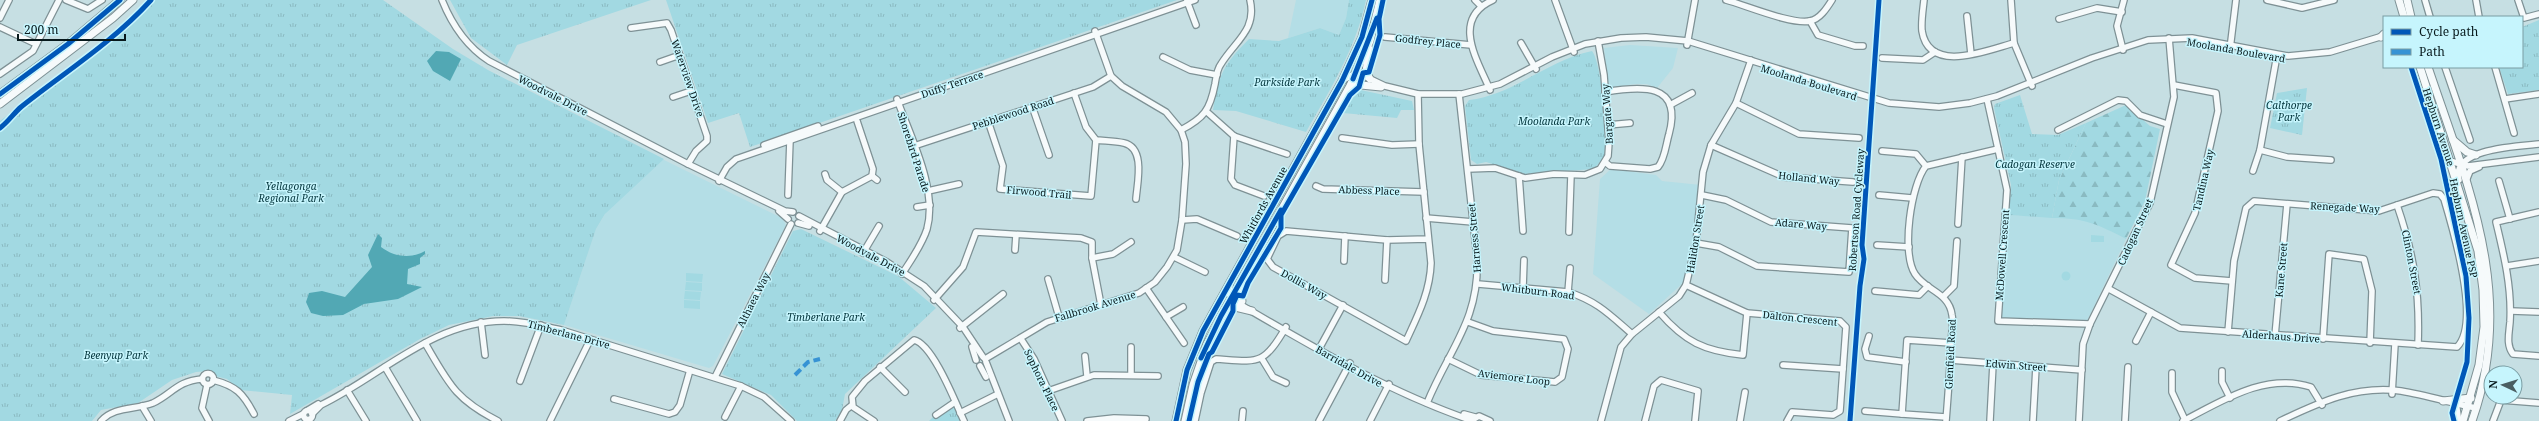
<svg xmlns="http://www.w3.org/2000/svg" width="2539" height="421" font-family="'Noto Serif',serif">
	<defs>
		<pattern id="forest-firs" width="22" height="20" patternUnits="userSpaceOnUse"><rect width="22" height="20" fill="#a2d9e2"/><path d="M5 1l3.5 6h-7zM16 11l3.5 6h-7z" fill="#8abac1"/></pattern>
		<pattern id="park-tufts" width="24" height="20" patternUnits="userSpaceOnUse"><rect width="24" height="20" fill="#a2d9e2"/><path d="M3 7l-1-3M5 7V3M7 7l1-3M15 17l-1-3M17 17v-4M19 17l1-3" fill="none" stroke="#8abac1"/></pattern>
	</defs>
	<rect width="100%" height="100%" fill="#c6dfe3"/>
	<g fill="#b4dee6">
		<polygon points="1296,0 1349,0 1346,18 1339,35 1320,28 1288,38"/>
		<polygon points="1630,45 1678,48 1673,68 1657,88 1647,84 1635,84 1609,88 1604,48"/>
		<polygon points="658,157 782,218 786,225 713,366 709,368 564,325 596,229 617,195"/>
		<polygon points="1611,169 1656,175 1662,181 1701,185 1692,258 1684,282 1649,314 1593,274 1600,179"/>
		<polygon points="2009,215 2073,218 2093,222 2126,239 2087,321 2001,318"/>
	</g>
	<g fill="#a2d9e2">
		<polygon points="2091,235 2104,236 2104,242 2091,242"/>
		<polygon points="686,273 703,274 702,282 686,281"/>
		<polygon points="686,282 702,283 702,291 685,290"/>
		<polygon points="685,291 701,292 700,300 684,299"/>
		<polygon points="684,300 700,301 700,309 684,308"/>
	</g>
	<path fill="url(#forest-firs)" d="M2126,105L2150,126L2160,129L2145,201L2126,239C2097,224 2085,218 2052,218L2059,180L2086,123Z"/>
	<g fill="url(#park-tufts)">
		<polygon points="148,0 383,0 453,49 488,70 664,159 605,214 596,229 564,325 519,316 493,316 449,325 420,339 290,414 292,395 240,390 227,379 211,375 209,371 196,372 172,380 138,403 101,410 92,421 0,421 0,121 129,22"/>
		<polygon points="450,0 651,0 517,45 507,65 471,38"/>
		<polygon points="666,0 1177,0 750,147 739,113 708,123"/>
		<path d="M1349,0H1366C1356,48 1330,90 1306,132L1236,111L1213,110C1219,74 1223,65 1249,39L1279,41L1320,28L1339,35L1346,18Z"/>
		<polygon points="2539,20 2539,90 2508,94 2499,67 2522,67 2522,27"/>
		<path d="M1592,51C1601,61 1609,137 1605,151C1604,159 1599,163 1594,169L1525,174L1486,162L1477,164L1471,160L1465,106L1469,100C1513,95 1548,60 1592,51Z"/>
		<polygon points="2307,88 2302,135 2270,128 2277,93"/>
		<polygon points="1356,89 1412,101 1414,110 1401,110 1397,118 1343,113"/>
		<polygon points="2020,95 2032,134 2058,135 2086,123 2059,180 2052,218 2009,215 2011,185 1994,108 1995,104"/>
		<polygon points="801,229 898,276 936,308 845,394 842,410 835,421 797,421 771,395 722,374 793,231"/>
		<circle cx="2066" cy="276" r="4.5"/>
		<polygon points="954,406 962,421 929,421 935,415"/>
	</g>
	<g fill="#52a8b4">
		<polygon points="436,51 449,52 461,59 450,81 433,71 427,61"/>
		<path d="M378,234L382,238L381,247C394,257 411,259 425,251V254L420,258V264L408,269L407,284L422,287L398,299L364,304L343,315L323,316L311,313L306,302L309,293L322,291L345,297L372,267L368,255Z"/>
	</g>
	<g fill="none" stroke-linecap="round" stroke-linejoin="round">
		<defs>
			<g id="minor">
				<polyline points="66,0 88,9 102,0"/>
				<path d="M442,0C452,25 466,46 489,61L688,164L785,211L793,212"/>
				<polyline points="1475,0 1481,6"/>
				<polyline points="1555,0 1574,52"/>
				<path d="M1726,0C1745,5 1792,25 1810,21C1820,19 1827,8 1832,0"/>
				<path d="M1924,0C1923,10 1921,21 1922,31C1929,75 1988,50 2014,43"/>
				<polyline points="2011,0 2014,43 2032,86"/>
				<polyline points="2267,0 2302,8 2334,0"/>
				<polyline points="2425,0 2430,17"/>
				<polyline points="2476,0 2479,17"/>
				<polyline points="2518,0 2524,18 2539,14"/>
				<polyline points="1187,1 1196,25"/>
				<polyline points="1967,16 1971,54"/>
				<polyline points="0,18 9,0"/>
				<polyline points="2059,19 2097,8 2122,12"/>
				<polyline points="1810,21 1818,35 1855,46 1863,46"/>
				<polyline points="0,27 36,44"/>
				<polyline points="631,28 667,23 671,30 707,136 707,141 696,151 688,164"/>
				<polyline points="1385,37 1471,45"/>
				<polyline points="1521,43 1536,69"/>
				<polyline points="1687,45 1695,0"/>
				<polyline points="2230,49 2236,0"/>
				<polyline points="2123,50 2117,26 2124,0"/>
				<polyline points="1163,57 1190,70 1217,75"/>
				<polyline points="1882,58 1923,60 1935,52"/>
				<polyline points="660,62 680,55"/>
				<polyline points="2445,67 2470,140"/>
				<polyline points="2495,67 2514,133"/>
				<polyline points="0,74 33,51 59,0"/>
				<polyline points="1342,81 1352,75 1362,75 1385,86 1418,94 1462,94 1500,84 1552,57 1585,44 1621,38 1646,37 1688,41 1889,103 1939,107 1970,103 1997,96 2092,58 2148,40 2192,38 2288,56 2330,52 2383,36"/>
				<polyline points="2174,85 2216,93 2218,111 2195,213 2171,265 2195,278 2232,281"/>
				<path d="M1490,90C1478,61 1450,19 1493,0"/>
				<path d="M1605,92C1641,86 1683,82 1669,134C1666,144 1665,159 1658,167L1650,169L1610,166L1605,162"/>
				<path d="M1074,93L1086,127L1096,140C1105,141 1115,141 1124,143C1146,148 1137,184 1136,199"/>
				<path d="M1418,94L1419,144L1431,263C1430,292 1418,315 1406,341L1273,267L1267,259L1278,236L1286,231L1387,240L1428,239"/>
				<polyline points="673,97 691,91"/>
				<path d="M897,99C910,136 938,189 927,229C922,245 911,260 902,274"/>
				<polyline points="1987,99 2007,190 1998,321 2090,324"/>
				<polyline points="2505,99 2539,94"/>
				<polyline points="1736,103 1799,134 1859,138"/>
				<polyline points="1670,105 1692,93"/>
				<polyline points="1032,106 1049,155"/>
				<polyline points="1207,112 1234,136 1287,154"/>
				<polyline points="988,121 1003,166 1000,189 1091,196 1096,140"/>
				<polyline points="1608,125 1630,123"/>
				<path d="M1181,130C1204,118 1210,110 1215,84C1216,78 1217,69 1221,64C1235,41 1257,30 1250,0"/>
				<polyline points="2058,130 2118,100 2126,101 2140,115 2167,124"/>
				<polyline points="1234,136 1231,179 1235,185 1264,196"/>
				<polyline points="1342,138 1392,145 1419,144"/>
				<polyline points="764,145 818,126"/>
				<polyline points="1711,145 1784,177 1853,182"/>
				<polyline points="914,146 1093,87 1111,76"/>
				<polyline points="2260,150 2287,157 2331,160"/>
				<polyline points="1882,151 1916,154 1926,166"/>
				<polyline points="2450,161 2468,166 2539,157"/>
				<polyline points="1468,169 1495,168 1525,178 1554,174 1585,175 1600,169 1608,156 1609,142 1604,75 1598,41"/>
				<polyline points="2253,171 2260,150 2277,55"/>
				<polyline points="825,174 827,180 842,192"/>
				<polyline points="872,176 877,180"/>
				<polyline points="1519,176 1523,231"/>
				<path d="M2459,180C2450,148 2520,146 2539,144"/>
				<polyline points="719,181 727,167 736,159 1195,0"/>
				<polyline points="2466,181 2470,171 2479,167"/>
				<polyline points="2499,181 2510,219"/>
				<polyline points="1316,186 1323,189 1424,192"/>
				<polyline points="928,191 959,184"/>
				<polyline points="788,195 790,140"/>
				<polyline points="1879,195 1912,198"/>
				<path d="M2397,205C2414,254 2420,293 2418,345"/>
				<polyline points="917,207 930,205"/>
				<polyline points="779,211 788,219"/>
				<path d="M2539,212L2496,222C2504,255 2512,288 2510,322C2509,334 2506,345 2513,354L2539,356"/>
				<polyline points="799,216 887,262 924,286 963,327 983,357"/>
				<polyline points="1426,218 1473,222"/>
				<polyline points="1182,220 1197,219 1237,236"/>
				<polyline points="798,223 809,226"/>
				<polyline points="1958,224 1962,157"/>
				<polyline points="820,231 842,192 872,176 873,169 857,121"/>
				<polyline points="1569,232 1571,175"/>
				<polyline points="1696,243 1719,247 1757,266 1849,272 1852,228 1771,222 1726,200 1702,195"/>
				<polyline points="1877,245 1909,247"/>
				<polyline points="1015,250 1016,235"/>
				<polyline points="863,253 879,226"/>
				<polyline points="1174,257 1205,272"/>
				<polyline points="1092,258 1113,254 1131,242"/>
				<polyline points="1344,261 1345,236"/>
				<polyline points="2507,266 2539,261"/>
				<polyline points="1048,279 1059,317"/>
				<polyline points="1385,280 1387,240"/>
				<path d="M1478,284L1568,292C1597,301 1610,315 1632,334"/>
				<path d="M1230,285L1229,294L1234,301C1311,346 1388,392 1473,421"/>
				<polyline points="1686,285 1747,313 1840,321 1846,327 1840,411 1833,415 1792,412 1787,421"/>
				<polyline points="1146,288 1184,343"/>
				<polyline points="1523,288 1524,260"/>
				<path d="M2109,289L2180,328L2457,347C2481,323 2453,229 2444,199L2440,194L2433,193L2379,211L2254,201L2246,208L2234,261L2228,332"/>
				<polyline points="1875,291 1919,295 1928,286"/>
				<polyline points="1568,292 1570,268"/>
				<polyline points="1944,296 1954,286 1957,241"/>
				<polyline points="934,300 963,267 976,232 1081,238 1092,242 1092,258 1101,305"/>
				<polyline points="2511,311 2539,312"/>
				<path d="M1659,312C1685,342 1704,351 1743,355L1747,313"/>
				<polyline points="1166,317 1183,307"/>
				<polyline points="481,322 485,355"/>
				<polyline points="960,328 1003,294"/>
				<polyline points="1869,336 1865,349 1867,357 1906,362"/>
				<polyline points="2275,336 2287,204"/>
				<polyline points="1021,339 1034,359 1062,421"/>
				<polyline points="2323,339 2329,254 2364,259 2372,291 2370,343"/>
				<polyline points="2136,341 2151,312"/>
				<path d="M425,343C449,384 455,399 498,421"/>
				<polyline points="972,347 976,360"/>
				<polyline points="1319,349 1343,305"/>
				<polyline points="1085,356 1087,376"/>
				<polyline points="985,359 1047,322 1139,293 1155,282 1167,267 1177,250 1182,220 1186,164 1185,142 1181,130 1166,112 1122,86 1111,76 1095,31"/>
				<polyline points="1262,359 1273,377 1286,383"/>
				<polyline points="1448,359 1481,375 1555,382 1562,377 1568,349 1564,339 1493,331 1468,322"/>
				<polyline points="1950,360 2082,370"/>
				<polyline points="986,362 1009,421"/>
				<polyline points="1783,365 1843,369"/>
				<polyline points="980,366 986,377"/>
				<polyline points="385,367 417,421"/>
				<polyline points="880,367 905,392"/>
				<polyline points="2222,371 2222,382 2230,398"/>
				<polyline points="2172,373 2172,392 2185,420"/>
				<circle cx="208" cy="379" r="5.5"/>
				<polyline points="1131,374 1131,347"/>
				<polyline points="715,377 791,224"/>
				<path d="M213,380C236,386 243,393 254,414"/>
				<polyline points="520,381 541,325"/>
				<polyline points="207,385 202,408 209,421"/>
				<polyline points="347,390 366,421"/>
				<polyline points="1048,391 1094,375 1158,376"/>
				<polyline points="2392,394 2395,344"/>
				<polyline points="614,399 669,414 675,412 680,405 690,370"/>
				<path d="M1427,403C1449,349 1480,320 1477,257L1459,94"/>
				<polyline points="142,406 151,421"/>
				<polyline points="308,410 318,404"/>
				<circle cx="308" cy="415" r="4.5"/>
				<polyline points="1865,411 1902,414"/>
				<polyline points="960,413 998,394"/>
				<path d="M312,414L321,405C381,376 433,321 504,321C524,321 542,326 561,330L741,386L764,397L791,421"/>
				<polyline points="1464,414 1475,417"/>
				<polyline points="936,415 955,402"/>
				<polyline points="725,417 741,386"/>
				<polyline points="1946,417 1902,414 1907,340 1951,343"/>
				<polyline points="1474,419 1479,416 1490,421"/>
				<path d="M101,421C114,406 136,410 153,403C172,394 177,381 202,379"/>
				<polyline points="289,421 303,414"/>
				<polyline points="550,421 590,340"/>
				<polyline points="840,421 846,410 852,405"/>
				<path d="M874,421L853,407L852,397L865,381L914,340C933,344 956,404 964,421"/>
				<polyline points="1087,421 1114,418 1146,419"/>
				<path d="M1195,421L1201,393L1211,362L1216,359C1259,362 1263,366 1286,327"/>
				<polyline points="1242,421 1243,411"/>
				<polyline points="1319,421 1350,363"/>
				<polyline points="1370,421 1389,384"/>
				<polyline points="1601,421 1621,347 1632,334 1679,296 1686,285 1696,243 1703,172 1711,145 1736,103 1751,60"/>
				<polyline points="1645,421 1654,386 1661,380 1698,391 1695,421"/>
				<polyline points="1740,421 1745,392"/>
				<path d="M1946,421C1948,396 1950,370 1951,345C1951,336 1954,324 1952,315C1949,292 1926,291 1915,274C1901,253 1911,184 1926,166L1998,149"/>
				<polyline points="1990,421 1993,364"/>
				<polyline points="2033,421 2036,367"/>
				<polyline points="2079,421 2083,344 2090,324 2150,203 2174,97 2169,38"/>
				<polyline points="2125,421 2128,367"/>
				<path d="M2183,421C2222,401 2265,372 2311,387L2322,405"/>
				<path d="M2280,421C2320,402 2356,385 2401,391C2426,395 2451,403 2476,408"/>
				<polyline points="2493,421 2501,400 2539,403"/>
			</g>
			<g id="major">
				<polyline points="2399,0 2404,17"/>
				<polyline points="2407,0 2411,17"/>
				<polyline points="2381,37 2384,34"/>
				<polyline points="1369,49 1366,72 1370,79"/>
				<polyline points="2420,67 2478,251 2483,290 2484,327 2479,365 2463,421"/>
				<path d="M2428,67C2468,186 2517,295 2472,421"/>
				<polyline points="1351,84 1381,87"/>
				<polyline points="0,94 68,44 120,0"/>
				<polyline points="0,104 113,18 133,0"/>
				<polyline points="2453,140 2467,152 2476,155"/>
				<polyline points="1242,301 1240,292 1243,283"/>
				<polyline points="1227,305 1252,311"/>
				<polyline points="2443,401 2471,398"/>
				<polyline points="2456,407 2458,421"/>
				<polyline points="1176,421 1187,370 1203,331 1342,81 1362,37 1372,0"/>
				<polyline points="1185,421 1193,385 1207,344 1351,84 1370,41 1380,0"/>
			</g>
		</defs>
		<use href="#minor" stroke="#7e9195" stroke-width="8"/>
		<use href="#major" stroke="#7e9195" stroke-width="9"/>
		<use href="#minor" stroke="#f6fafb" stroke-width="5.5"/>
		<use href="#major" stroke="#f6fafb" stroke-width="7"/>
		<polyline stroke="#3793d4" stroke-width="4" stroke-dasharray="8 4" stroke-linecap="butt" points="795,375 808,362 820,359"/>
		<defs>
			<g id="cycleway">
				<polyline points="2411,67 2441,159 2466,276 2469,318 2467,362 2452,413 2454,421"/>
				<polyline points="1353,79 1377,18"/>
				<polyline points="0,94 68,44 120,0"/>
				<path d="M0,128C8,122 14,113 21,107C65,72 113,42 151,0"/>
				<polyline points="1201,358 1221,316 1281,210"/>
				<polyline points="1176,421 1187,370 1203,331 1342,81 1362,37 1372,0"/>
				<polyline points="1189,421 1198,382 1209,354 1212,352 1233,311 1233,304 1237,295 1243,296 1248,283 1281,228 1281,215 1350,95 1359,87 1363,73 1369,72 1380,35 1379,19 1383,0"/>
				<polyline points="1850,421 1860,286 1864,259 1862,245 1879,0"/>
			</g>
		</defs>
		<use href="#cycleway" stroke="#c6f5fd" stroke-width="8"/>
		<use href="#cycleway" stroke="#0057b8" stroke-width="5"/>
	</g>
	<g text-anchor="middle" stroke-width="3" stroke-linejoin="round" paint-order="stroke">
		<g font-size="10" fill="#07191c" stroke="#c6f5fd">
			<text transform="translate(1428 41) rotate(6)" y="4">Godfrey Place</text>
			<text transform="translate(2236 50) rotate(10)" y="4">Moolanda Boulevard</text>
			<text transform="translate(688 78) rotate(71)" y="4">Waterview Drive</text>
			<text transform="translate(1809 82) rotate(17)" y="4">Moolanda Boulevard</text>
			<text transform="translate(952 84) rotate(-19)" y="4">Duffy Terrace</text>
			<text transform="translate(553 95) rotate(27)" y="4">Woodvale Drive</text>
			<text transform="translate(1013 113) rotate(-18)" y="4">Pebblewood Road</text>
			<text transform="translate(1607 114) rotate(-94)" y="4">Bargate Way</text>
			<text transform="translate(2439 127) rotate(72)" y="4">Hepburn Avenue</text>
			<text transform="translate(914 152) rotate(72)" y="4">Shorebird Parade</text>
			<text transform="translate(1809 178) rotate(6)" y="4">Holland Way</text>
			<text transform="translate(2203 180) rotate(-77)" y="4">Tandina Way</text>
			<text transform="translate(1369 190) rotate(2)" y="4">Abbess Place</text>
			<text transform="translate(1039 192) rotate(5)" y="4">Firwood Trail</text>
			<text transform="translate(1263 205) rotate(-61)" y="4">Whitfords Avenue</text>
			<text transform="translate(2345 207) rotate(3)" y="4">Renegade Way</text>
			<text transform="translate(1856 210) rotate(-86)" y="4">Robertson Road Cycleway</text>
			<text transform="translate(1801 224) rotate(5)" y="4">Adare Way</text>
			<text transform="translate(2464 228) rotate(78)" y="4">Hepburn Avenue PSP</text>
			<text transform="translate(2135 232) rotate(-66)" y="4">Cadogan Street</text>
			<text transform="translate(1474 238) rotate(-95)" y="4">Harness Street</text>
			<text transform="translate(1695 239) rotate(-81)" y="4">Halidon Street</text>
			<text transform="translate(871 255) rotate(28)" y="4">Woodvale Drive</text>
			<text transform="translate(2002 255) rotate(-86)" y="4">McDowell Crescent</text>
			<text transform="translate(2412 262) rotate(79)" y="4">Clinton Street</text>
			<text transform="translate(2281 270) rotate(-85)" y="4">Kane Street</text>
			<text transform="translate(1304 284) rotate(29)" y="4">Dollis Way</text>
			<text transform="translate(1538 291) rotate(7)" y="4">Whitburn Road</text>
			<text transform="translate(753 300) rotate(-63)" y="4">Althaea Way</text>
			<text transform="translate(1095 306) rotate(-17)" y="4">Fallbrook Avenue</text>
			<text transform="translate(1800 318) rotate(6)" y="4">Dalton Crescent</text>
			<text transform="translate(569 334) rotate(15)" y="4">Timberlane Drive</text>
			<text transform="translate(2281 336) rotate(4)" y="4">Alderhaus Drive</text>
			<text transform="translate(1950 354) rotate(-87)" y="4">Glenfield Road</text>
			<text transform="translate(2016 365) rotate(4)" y="4">Edwin Street</text>
			<text transform="translate(1349 366) rotate(29)" y="4">Barridale Drive</text>
			<text transform="translate(1514 377) rotate(7)" y="4">Aviemore Loop</text>
			<text transform="translate(1042 380) rotate(64)" y="4">Sophora Place</text>
		</g>
		<g font-size="10" font-style="italic" fill="#01333a" stroke="#c6f5fd">
			<text x="1287" y="86">Parkside Park</text>
			<text x="2289" y="109">Calthorpe<tspan x="2289" dy="12">Park</tspan></text>
			<text x="1554" y="125">Moolanda Park</text>
			<text x="2035" y="168">Cadogan Reserve</text>
			<text x="291" y="190">Yellagonga<tspan x="291" dy="12">Regional Park</tspan></text>
			<text x="826" y="321">Timberlane Park</text>
			<text x="116" y="359">Beenyup Park</text>
		</g>
	</g>
	<rect x="2383" y="16" width="140" height="52" fill="#c6f5fd" stroke="#7a9da3"/>
	<rect x="2391" y="29" width="20" height="6" fill="#0057b8" stroke="#7a9da3"/>
	<text x="2419" y="36" font-size="12" fill="#07191c">Cycle path</text>
	<rect x="2391" y="49" width="20" height="6" fill="#3793d4" stroke="#7a9da3"/>
	<text x="2419" y="56" font-size="12" fill="#07191c">Path</text>
	<g transform="translate(2503 385) rotate(274)"><circle r="19" fill="#c6f5fd" stroke="#7a9da3"/>
	<path d="M0-3L7 15L0 10L-7 15Z" fill="#4a5e62"/>
	<text y="-6" font-size="11" font-weight="bold" text-anchor="middle" fill="#07191c">N</text>
	</g>
	<path d="M18 34v6h107v-6" fill="none" stroke="#07191c" stroke-width="2"/>
	<text x="24" y="34" font-size="12" fill="#07191c" stroke="#c6f5fd" stroke-width="3" paint-order="stroke">200 m</text>
</svg>
